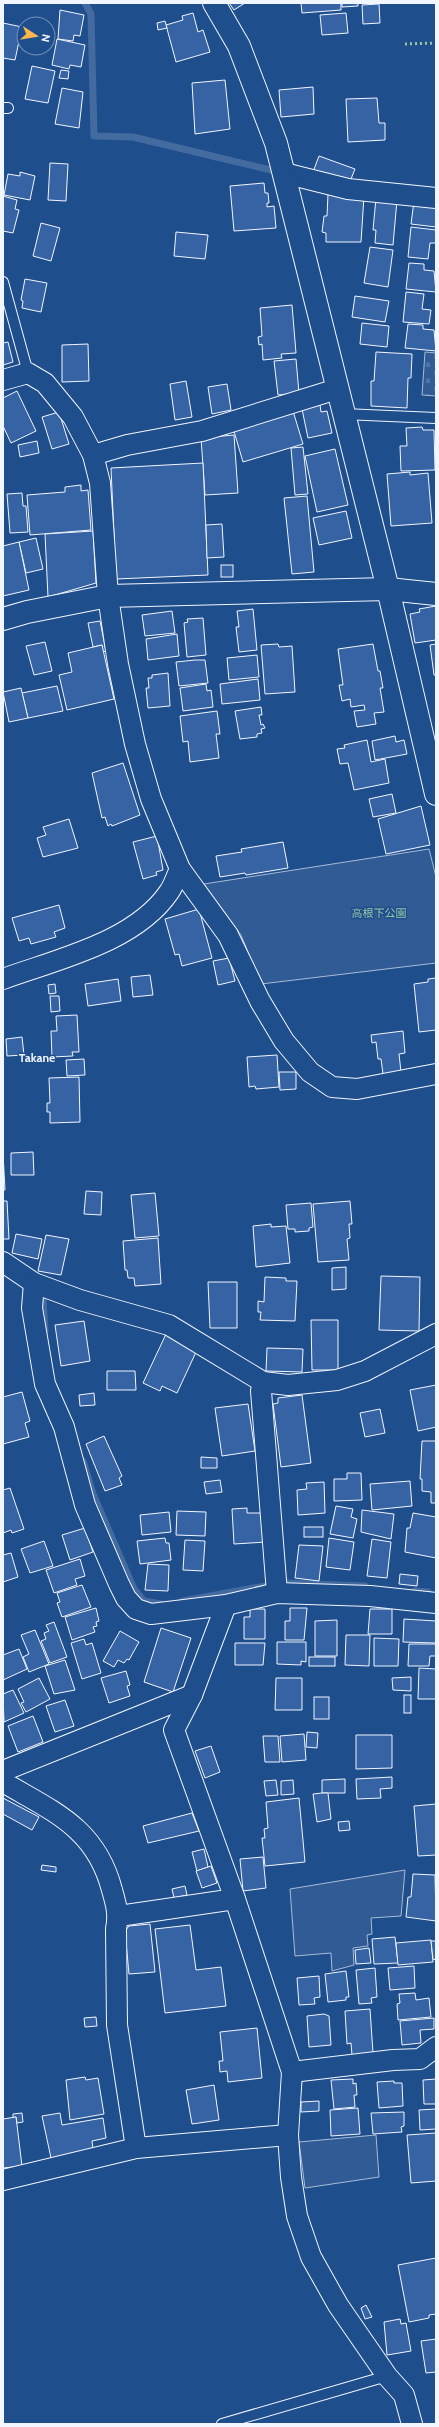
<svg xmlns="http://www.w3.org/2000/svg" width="439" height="2427" font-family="Cabin,'Noto Sans JP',sans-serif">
	<defs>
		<pattern id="cemetery-stones" width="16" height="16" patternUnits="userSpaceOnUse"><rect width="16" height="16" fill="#305b95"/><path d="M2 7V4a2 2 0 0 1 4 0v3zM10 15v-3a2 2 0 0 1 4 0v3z" fill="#4e73a5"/></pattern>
	</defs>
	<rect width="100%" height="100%" fill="#1f4e8c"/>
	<g fill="#305b95" stroke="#a8bbd7">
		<polygon points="429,849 436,877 436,963 261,984 241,935 204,884"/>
		<polygon points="405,1870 401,1916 371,1918 372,1934 367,1935 368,1946 353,1948 354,1965 332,1971 331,1953 295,1956 290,1889"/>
		<polygon points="376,2135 379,2177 305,2188 299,2142"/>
	</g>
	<polygon fill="url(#cemetery-stones)" stroke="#a8bbd7" points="425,352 436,353 436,396 422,395"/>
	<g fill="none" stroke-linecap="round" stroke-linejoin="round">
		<g stroke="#446ba0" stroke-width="7">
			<polyline points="85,3 91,14 94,136 133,137 279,172"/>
			<polyline points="43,1301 45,1331"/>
			<polyline points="83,1461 93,1494 134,1589 144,1601 161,1604"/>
			<polyline points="285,1583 365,1586"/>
			<polyline points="415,1591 428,1592"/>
			<polyline points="183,1601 265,1586"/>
		</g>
	</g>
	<g fill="#3563a3" stroke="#f2f6ff">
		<polygon points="229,3 245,3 234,10"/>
		<polygon points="301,3 341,3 341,10 302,13"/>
		<polygon points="342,3 358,3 358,6 342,7"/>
		<polygon points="379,4 380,23 363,24 362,5"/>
		<polygon points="60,10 84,15 80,36 74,35 73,41 58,39"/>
		<polygon points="193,13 198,32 203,30 210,52 176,62 166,25 183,20 182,16"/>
		<polygon points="346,13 348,33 322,35 320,15"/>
		<polygon points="165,21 167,28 158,30 157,23"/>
		<polygon points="3,23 22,27 15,60 3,58"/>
		<polygon points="57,39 85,45 81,67 70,65 69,69 52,65"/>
		<polygon points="32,66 55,71 48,103 25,99"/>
		<polygon points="61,70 69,71 68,79 59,78"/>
		<polygon points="225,80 230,129 195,134 192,83"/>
		<polygon points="313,87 314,114 281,117 279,90"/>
		<polygon points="62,88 83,92 79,128 55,124"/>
		<polygon points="377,98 379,123 385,123 385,140 348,142 346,99"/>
		<polygon points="319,156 355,169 349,184 313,172"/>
		<polygon points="50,163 68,164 66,201 48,200"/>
		<polygon points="20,172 35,176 30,200 4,195 8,174 20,176"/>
		<polygon points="264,183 265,193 268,193 269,203 267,203 267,207 274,206 276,228 234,231 230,186"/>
		<polygon points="328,194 364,196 361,242 326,242 326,233 322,232 324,216 327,216"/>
		<polygon points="3,196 17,200 15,209 19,210 13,233 3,231"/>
		<polygon points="376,198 397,200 393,245 375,243 376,230 373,230"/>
		<polygon points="414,201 436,203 436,227 411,224"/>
		<polygon points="41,223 60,228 51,261 33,256"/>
		<polygon points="411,227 436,230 436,243 430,243 428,259 408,257"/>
		<polygon points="176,232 208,235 205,259 174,256"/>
		<polygon points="370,247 393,250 388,287 364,283"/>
		<polygon points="409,263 424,264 424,270 434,271 436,292 406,289"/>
		<polygon points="25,279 47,283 41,312 22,308 23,301 21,300"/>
		<polygon points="406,292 424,294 422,309 431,310 429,324 403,322"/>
		<polygon points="355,296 389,301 385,322 352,317"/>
		<polygon points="292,305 296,353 281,354 282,358 263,360 262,344 259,345 258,337 262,336 260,308"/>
		<polygon points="362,323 389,326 387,347 360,344"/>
		<polygon points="408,324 423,325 423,329 434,330 436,351 405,348"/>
		<polygon points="8,342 13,362 3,365 3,343"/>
		<polygon points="88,344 89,381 62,382 62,345"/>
		<polygon points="376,352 412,354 411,378 408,378 407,408 371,406 371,381 374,381"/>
		<polygon points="296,359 299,393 278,395 274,361"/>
		<polygon points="186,381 192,417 175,420 170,384"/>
		<polygon points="227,384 231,410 212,414 208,387"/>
		<polygon points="17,391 36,431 11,443 3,426 3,398"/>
		<polygon points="320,405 321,412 327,411 332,433 308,438 302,409"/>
		<polygon points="293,411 303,444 243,462 233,428"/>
		<polygon points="59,412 69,444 52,449 42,417"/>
		<polygon points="422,427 423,430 434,430 435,470 401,471 400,446 407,446 406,428"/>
		<polygon points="234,435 238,493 205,495 201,438"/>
		<polygon points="37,441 39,453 20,457 18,445"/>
		<polygon points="303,447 308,494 295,495 291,448"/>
		<polygon points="335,449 348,505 317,512 305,456"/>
		<polygon points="203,463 208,575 116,579 111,468"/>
		<polygon points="410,472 410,475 428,473 432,523 391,526 387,474"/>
		<polygon points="81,485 81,491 88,490 91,530 30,535 27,495 65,492 65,487"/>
		<polygon points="22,493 23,506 26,506 28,532 10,533 7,494"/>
		<polygon points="307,496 314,572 292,574 284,498"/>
		<polygon points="346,511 352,538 319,545 313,518"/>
		<polygon points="222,524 224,557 207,558 206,525"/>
		<polygon points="93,531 96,583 48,597 45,534"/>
		<polygon points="36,538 43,569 26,573 19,542"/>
		<polygon points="19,542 29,590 3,596 3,546"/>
		<rect x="221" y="565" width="12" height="12"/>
		<polygon points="436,606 436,640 415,643 410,614 420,612 419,609"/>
		<polygon points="253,609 257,650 239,652 236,627 239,627 237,611"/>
		<polygon points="172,611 175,633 145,636 142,615"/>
		<polygon points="203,618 206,655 187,657 184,623 188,622 187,619"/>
		<polygon points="100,621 106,651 103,652 102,645 93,647 88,623"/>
		<polygon points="177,634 179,656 148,660 146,639"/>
		<polygon points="45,642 52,671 34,675 26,646"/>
		<polygon points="278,644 279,647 292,646 295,692 265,694 261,645"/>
		<polygon points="373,644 378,671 380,671 383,688 380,688 384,712 374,713 376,724 357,727 354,711 365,710 364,705 351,707 350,699 342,701 339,685 343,685 338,649"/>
		<polygon points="436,644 436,675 434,675 430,645"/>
		<polygon points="102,645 114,699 67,710 59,675 72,672 68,653"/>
		<polygon points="257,655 259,677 229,680 227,658"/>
		<polygon points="195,660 205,660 208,683 179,686 176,662"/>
		<polygon points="168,673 170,706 148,708 146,688 149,688 148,678 152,678 152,675"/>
		<polygon points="258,679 260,700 222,704 220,684"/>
		<polygon points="206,684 207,691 211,690 213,707 183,711 180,688"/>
		<polygon points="57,686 63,711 28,718 22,693"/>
		<polygon points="21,688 28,718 9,722 3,692"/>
		<polygon points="261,707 262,715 259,715 261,725 263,724 265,728 261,729 262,733 257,734 257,737 240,739 235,711"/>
		<polygon points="217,711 220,734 216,734 219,758 190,762 188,741 183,742 180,716"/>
		<polygon points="395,736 396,742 404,740 407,754 375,760 372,741"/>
		<polygon points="367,740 371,762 385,759 389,783 354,790 348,763 340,764 337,749 345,748 344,745"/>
		<polygon points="123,763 140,815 112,826 111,824 108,826 105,817 102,818 92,773"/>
		<polygon points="392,794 396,813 373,817 369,799"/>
		<polygon points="421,806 430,845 386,854 378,819"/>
		<polygon points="69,819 78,848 43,857 37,838 46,835 43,827"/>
		<polygon points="157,836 163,870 156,872 157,875 143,879 133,842"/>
		<polygon points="283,842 288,868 246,875 245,873 220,877 216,856 242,852 241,849"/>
		<polygon points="59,905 65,928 54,932 56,937 31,944 29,938 19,941 12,918"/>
		<polygon points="199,909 212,958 182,966 179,954 175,955 165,919"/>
		<polygon points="229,958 235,981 218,985 213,961"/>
		<polygon points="150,975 153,995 133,997 131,977"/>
		<polygon points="436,978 436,1030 419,1032 414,984 428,982 428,979"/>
		<polygon points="118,979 121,1001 88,1006 85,984"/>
		<polygon points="55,984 56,993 49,994 48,985"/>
		<polygon points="50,996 59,996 60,1011 51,1012"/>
		<polygon points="77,1015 79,1052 72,1052 73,1056 52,1057 51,1031 57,1031 56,1016"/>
		<polygon points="403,1031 405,1053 399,1054 401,1072 383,1074 381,1059 378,1059 376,1042 372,1043 371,1035"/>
		<polygon points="22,1037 24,1055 7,1056 6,1039"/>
		<polygon points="277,1055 279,1087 256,1089 255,1086 249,1087 247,1057"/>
		<polygon points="84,1059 85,1075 67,1076 66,1060"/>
		<polygon points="279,1072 296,1072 296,1089 280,1090"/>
		<polygon points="79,1077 80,1122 50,1123 50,1112 47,1112 47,1103 50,1103 49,1078"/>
		<polygon points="33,1152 34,1175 11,1175 11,1153"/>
		<polygon points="3,1153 5,1190 3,1190"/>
		<polygon points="86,1191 102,1192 101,1215 84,1214"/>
		<polygon points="155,1193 159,1236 135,1238 131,1195"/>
		<polygon points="3,1201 7,1201 9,1239 3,1239"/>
		<polygon points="350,1201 352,1224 349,1224 350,1238 347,1239 349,1260 318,1262 313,1204"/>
		<polygon points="311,1203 313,1227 309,1228 309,1231 295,1232 295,1229 288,1229 286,1205"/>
		<polygon points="271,1224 271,1227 286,1226 290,1263 256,1267 253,1226"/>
		<polygon points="16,1234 42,1239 38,1259 12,1253"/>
		<polygon points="46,1235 69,1239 61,1275 38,1271"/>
		<polygon points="158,1238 161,1284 135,1286 134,1278 128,1278 127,1270 125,1270 123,1241"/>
		<polygon points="346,1267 346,1289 332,1290 332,1268"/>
		<polygon points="381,1276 420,1277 419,1331 379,1330"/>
		<polygon points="265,1277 286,1278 286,1281 297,1281 295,1321 260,1320 261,1312 258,1312 258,1301 264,1302"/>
		<polygon points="208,1282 237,1282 237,1328 210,1328"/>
		<polygon points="311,1320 338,1320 338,1370 312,1370"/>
		<polygon points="84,1321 90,1361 61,1366 55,1325"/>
		<polygon points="166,1334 197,1350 177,1393 162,1386 160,1391 143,1383"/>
		<polygon points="267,1348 303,1349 302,1372 266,1371"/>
		<polygon points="107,1371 135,1371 136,1390 107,1390"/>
		<polygon points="436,1385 436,1427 418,1431 410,1390"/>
		<polygon points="22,1392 30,1421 25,1423 29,1437 3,1444 3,1397"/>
		<polygon points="94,1393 95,1405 80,1406 79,1395"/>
		<polygon points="302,1395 311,1463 281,1467 273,1404 278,1403 278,1398"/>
		<polygon points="248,1404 255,1451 222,1456 215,1408"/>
		<polygon points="380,1409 385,1433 365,1437 360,1413"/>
		<polygon points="104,1436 122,1476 119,1478 122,1485 105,1491 86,1444"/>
		<polygon points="422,1441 436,1441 436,1503 431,1503 431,1492 422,1491 422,1479 420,1479"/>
		<polygon points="201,1457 217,1458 217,1468 201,1468"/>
		<polygon points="347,1473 361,1473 362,1500 334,1501 334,1479 347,1479"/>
		<polygon points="220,1480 222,1492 206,1494 204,1482"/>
		<polygon points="410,1481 412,1506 372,1510 370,1484"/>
		<polygon points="324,1482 325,1513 298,1515 297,1490 307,1489 306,1483"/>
		<polygon points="10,1488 24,1529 12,1533 11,1530 3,1533 3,1490"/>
		<polygon points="336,1506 353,1509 351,1517 357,1519 353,1538 330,1534"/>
		<polygon points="247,1508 247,1513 264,1513 266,1542 234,1544 232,1509"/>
		<polygon points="362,1510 394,1514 391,1539 361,1532"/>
		<polygon points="177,1511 206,1512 205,1536 176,1535"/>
		<polygon points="169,1512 171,1532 142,1535 140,1515"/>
		<polygon points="413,1513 436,1517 436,1558 405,1552 407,1528 410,1528"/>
		<rect x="304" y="1527" width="19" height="10"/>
		<polygon points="85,1528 93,1552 70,1560 62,1535"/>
		<polygon points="165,1538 166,1543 169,1543 171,1560 140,1564 137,1541"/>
		<polygon points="329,1538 354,1542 350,1570 326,1567"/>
		<polygon points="372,1539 391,1542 387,1578 367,1576"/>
		<polygon points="185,1540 205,1541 203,1571 183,1570"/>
		<polygon points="44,1541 53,1566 30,1573 21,1549"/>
		<polygon points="299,1545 323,1546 319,1581 295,1578"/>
		<polygon points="11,1553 18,1577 3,1582 3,1555"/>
		<polygon points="80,1559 85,1576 75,1579 77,1585 54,1593 46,1570"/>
		<polygon points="148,1564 169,1565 168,1591 145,1590"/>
		<polygon points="400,1574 418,1576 417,1586 399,1584"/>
		<polygon points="82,1585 91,1607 62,1617 57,1603 60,1602 57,1593"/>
		<polygon points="96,1608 99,1621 96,1622 97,1626 93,1627 95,1632 72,1640 65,1617"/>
		<polygon points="290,1608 307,1608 304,1640 285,1640 285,1621 290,1621"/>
		<polygon points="250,1609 265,1609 265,1639 244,1639 244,1617 250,1617"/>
		<polygon points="370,1609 392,1609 392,1634 368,1634"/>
		<polygon points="404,1619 436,1621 436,1643 403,1642"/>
		<polygon points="337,1620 337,1656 315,1656 315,1621"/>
		<polygon points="54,1622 67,1657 50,1663 41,1641 46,1639 44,1633 49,1631 46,1625"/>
		<polygon points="161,1628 191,1638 173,1692 144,1682"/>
		<polygon points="35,1630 49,1664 29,1672 23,1657 29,1654 21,1635"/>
		<polygon points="120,1631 139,1642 129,1660 127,1659 124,1663 118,1660 114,1667 103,1661"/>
		<polygon points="346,1635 370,1635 369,1666 345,1665"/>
		<polygon points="374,1638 399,1639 398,1666 374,1666"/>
		<polygon points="84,1639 86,1645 92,1643 101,1673 82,1679 71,1643"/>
		<polygon points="277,1642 306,1642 306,1662 301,1661 301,1665 277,1664"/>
		<polygon points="235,1643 265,1643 263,1665 235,1665"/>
		<polygon points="409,1644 436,1644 436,1656 430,1656 429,1666 408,1666"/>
		<polygon points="19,1649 27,1669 3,1680 3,1655"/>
		<rect x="309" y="1657" width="26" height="9"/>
		<polygon points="65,1660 75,1690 54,1694 45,1666"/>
		<polygon points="419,1668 436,1669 436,1699 418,1699"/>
		<polygon points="126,1671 130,1685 127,1686 130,1696 109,1703 101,1678"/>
		<polygon points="411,1677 411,1691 393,1690 392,1678"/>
		<polygon points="39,1678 50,1699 26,1712 21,1703 24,1702 18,1689"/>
		<polygon points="276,1678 302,1678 302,1710 275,1710"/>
		<polygon points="13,1690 24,1713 4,1722 3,1694"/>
		<rect x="404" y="1695" width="7" height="18"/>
		<rect x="314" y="1697" width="15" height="22"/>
		<polygon points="65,1700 74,1726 55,1732 46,1706"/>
		<polygon points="33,1716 43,1742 18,1752 8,1726"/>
		<polygon points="307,1732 318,1733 317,1748 306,1747"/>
		<polygon points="304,1734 306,1760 282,1762 280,1736"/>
		<polygon points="356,1735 392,1735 392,1768 356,1769"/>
		<polygon points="263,1736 278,1736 280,1762 265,1762"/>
		<polygon points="211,1746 220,1772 205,1778 195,1751"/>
		<polygon points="392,1777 392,1788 380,1789 381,1798 357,1799 356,1779"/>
		<polygon points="345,1779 345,1793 322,1793 322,1780"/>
		<polygon points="276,1780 278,1795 266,1796 264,1781"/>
		<polygon points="293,1780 294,1794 281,1795 281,1781"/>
		<polygon points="322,1793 328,1793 331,1819 317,1822 313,1794"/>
		<polygon points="3,1798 39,1817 32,1830 3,1814"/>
		<polygon points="299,1798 305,1862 265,1866 262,1838 265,1838 264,1829 268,1828 266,1802"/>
		<polygon points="436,1804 436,1855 418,1856 414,1806"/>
		<polygon points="192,1813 199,1831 148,1843 143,1826"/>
		<polygon points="349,1821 350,1830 339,1831 338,1822"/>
		<polygon points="204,1849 208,1867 197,1871 192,1852"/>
		<polygon points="263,1857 266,1888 243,1891 240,1859"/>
		<polygon points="42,1865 56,1867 56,1872 41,1870"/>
		<polygon points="211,1866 217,1883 202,1888 196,1871"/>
		<polygon points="413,1874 435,1875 436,1921 406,1917 408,1897 411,1897"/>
		<polygon points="185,1886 187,1895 174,1898 172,1889"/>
		<polygon points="150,1924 155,1972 129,1974 125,1931 129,1926"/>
		<polygon points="190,1925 196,1970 221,1967 226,2006 165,2013 155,1929"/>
		<polygon points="395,1937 398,1963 374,1964 372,1939"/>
		<polygon points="431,1940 433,1962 398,1965 396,1943"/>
		<polygon points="431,1941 436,1941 436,1960 433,1959"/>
		<polygon points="369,1948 371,1963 356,1964 355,1950"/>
		<polygon points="414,1966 415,1988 390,1990 388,1968"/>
		<polygon points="375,1968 377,1997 371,1998 372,2003 359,2004 356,1970"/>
		<polygon points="346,1971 349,1997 346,1997 346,2000 328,2002 325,1974"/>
		<polygon points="319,1976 320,1997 314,1998 315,2004 299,2005 297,1978"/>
		<polygon points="415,1993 416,2000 429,1998 431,2017 398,2020 397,2004 400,2003 399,1994"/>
		<polygon points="370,2009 373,2053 352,2055 351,2043 347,2044 345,2011"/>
		<polygon points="324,2014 329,2016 331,2045 309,2047 307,2016"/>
		<polygon points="96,2017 97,2026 85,2027 84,2018"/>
		<polygon points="434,2018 434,2029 420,2030 421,2043 402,2045 400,2021"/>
		<polygon points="257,2028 262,2078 228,2082 227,2071 220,2072 219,2061 223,2061 220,2032"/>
		<polygon points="85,2077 86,2080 98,2078 104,2114 70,2120 66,2080"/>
		<polygon points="353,2079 353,2084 356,2083 357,2095 354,2095 355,2107 334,2109 331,2080"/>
		<polygon points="436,2079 436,2104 424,2104 423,2080"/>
		<polygon points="394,2081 394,2083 402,2083 403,2106 379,2108 377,2082"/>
		<polygon points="214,2085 219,2120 192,2124 186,2090"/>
		<polygon points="319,2101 319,2111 301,2112 301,2102"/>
		<polygon points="358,2108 360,2134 331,2136 330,2110"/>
		<polygon points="436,2109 436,2129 420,2130 419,2110"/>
		<polygon points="404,2112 404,2126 401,2127 402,2132 373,2134 371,2113"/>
		<polygon points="22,2113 23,2122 17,2123 16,2117 13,2118 13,2114"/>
		<polygon points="60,2113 62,2125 103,2118 106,2138 92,2141 93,2149 51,2158 42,2116"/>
		<polygon points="16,2117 22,2166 3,2168 3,2119"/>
		<polygon points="436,2133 436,2181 411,2183 407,2135"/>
		<polygon points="436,2258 436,2314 429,2315 429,2318 409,2322 398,2265"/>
		<polygon points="366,2305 372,2317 365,2319 361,2308"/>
		<polygon points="400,2319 401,2324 406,2323 411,2351 387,2355 384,2322"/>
		<polygon points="436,2339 436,2372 426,2373 421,2341"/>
	</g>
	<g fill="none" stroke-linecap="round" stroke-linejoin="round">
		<defs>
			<g id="service">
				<polyline points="3,108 8,108"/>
				<polyline points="3,282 28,373"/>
				<polyline points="343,414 436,418"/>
				<polyline points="222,2424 387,2376"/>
			</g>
			<g id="minor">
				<polyline points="284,173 348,189 436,198"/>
				<polyline points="3,380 28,373 45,383 73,417 93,455 100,483 108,596 118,664 135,744 151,799 180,869 228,935 260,1001 284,1041 310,1072 332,1087 357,1089 436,1074"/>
				<polyline points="93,455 127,445 202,431 337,389"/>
				<path d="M3,979C58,959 135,942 169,892C174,885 176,877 180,869"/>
				<polyline points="3,1262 34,1283 80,1300 169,1325 263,1382 288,1385 337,1380 365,1371 436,1334"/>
				<polyline points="34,1283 32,1308 45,1384 64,1427 85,1505 119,1584 126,1598 136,1609 151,1614 226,1605 277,1593 370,1596 436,1603"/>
				<polyline points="263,1382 261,1391 277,1593"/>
				<polyline points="226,1605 192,1695 174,1730 235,1899 292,2072 288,2135 291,2177 297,2216 311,2257 338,2305 387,2376 404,2395 412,2424"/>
				<polyline points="3,1771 192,1695"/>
				<path d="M3,1782C54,1812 96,1828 112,1890C116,1904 119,1914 116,1929L117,2025L136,2148"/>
				<polyline points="119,1916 235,1899"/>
				<polyline points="292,2072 393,2060 420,2059 436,2047"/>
				<polyline points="3,2180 136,2148 288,2135"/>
			</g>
			<g id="tertiary">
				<polyline points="214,3 239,46 276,143 388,589 436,794"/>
				<polyline points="3,619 27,612 108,596 388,589 436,594"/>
			</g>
		</defs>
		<use href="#service" stroke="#f2f6ff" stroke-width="12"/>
		<use href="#minor" stroke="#f2f6ff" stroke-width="22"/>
		<use href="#tertiary" stroke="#f2f6ff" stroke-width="24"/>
		<use href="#service" stroke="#1f4e8c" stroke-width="10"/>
		<use href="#minor" stroke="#1f4e8c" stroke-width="20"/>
		<use href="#tertiary" stroke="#1f4e8c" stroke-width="22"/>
		<polyline stroke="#97c8a6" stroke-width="3" stroke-dasharray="2 3" stroke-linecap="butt" points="405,44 436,43"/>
	</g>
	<g text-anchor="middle" stroke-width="3" stroke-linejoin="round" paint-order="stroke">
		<g font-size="11" fill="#97c8a6" stroke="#1f4e8c">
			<text x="379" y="917">高根下公園</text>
		</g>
		<g font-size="12" font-weight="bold" fill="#f2f6ff" stroke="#1f4e8c">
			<text x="37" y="1062">Takane</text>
		</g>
	</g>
	<rect width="439" height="2427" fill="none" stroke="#f2f6ff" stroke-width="8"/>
	<g transform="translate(36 36) rotate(102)"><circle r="19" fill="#1f4e8c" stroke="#7391ba"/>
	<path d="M0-3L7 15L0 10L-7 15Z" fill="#ffb74d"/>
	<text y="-6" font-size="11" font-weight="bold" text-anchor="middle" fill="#f2f6ff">N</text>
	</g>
</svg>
